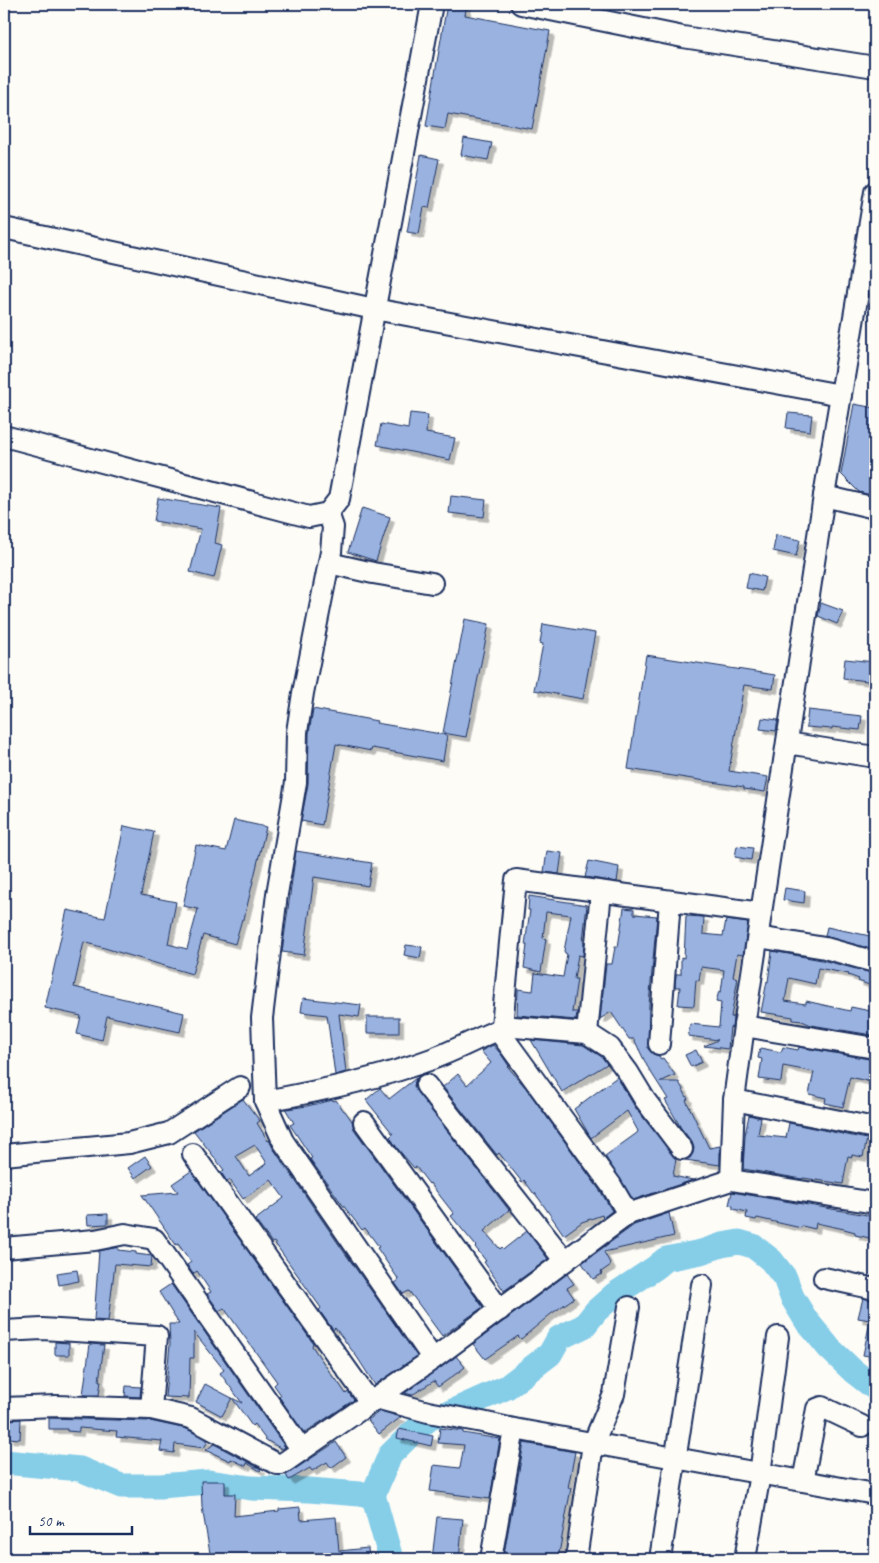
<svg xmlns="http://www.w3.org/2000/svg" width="879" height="1563" font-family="Caveat,sans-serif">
	<defs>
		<filter id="shadow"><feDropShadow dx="4.5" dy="4.5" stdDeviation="0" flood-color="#0004"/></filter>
	</defs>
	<rect width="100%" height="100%" fill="#fdfcf7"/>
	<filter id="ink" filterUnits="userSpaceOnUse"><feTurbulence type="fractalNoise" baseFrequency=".02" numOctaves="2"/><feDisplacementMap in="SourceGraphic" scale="10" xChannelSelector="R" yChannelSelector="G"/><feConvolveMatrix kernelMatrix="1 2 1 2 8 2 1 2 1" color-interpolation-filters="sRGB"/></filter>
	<g filter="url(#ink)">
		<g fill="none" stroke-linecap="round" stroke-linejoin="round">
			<g stroke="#86cde8" stroke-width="25">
				<polyline points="4,1462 80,1469 121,1486 160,1486 209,1482 251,1488 309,1490 373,1495 390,1455 411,1434 430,1418 451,1412 507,1387 550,1354 559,1338 584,1326 596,1311 614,1295 655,1268 666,1259 701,1252 722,1245 739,1242 753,1246 771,1260 785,1278 792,1297 806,1320 829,1348 853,1371 875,1388"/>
				<polyline points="373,1495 391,1559"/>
			</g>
		</g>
		<g fill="#99b2df" stroke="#1b2f5e" fill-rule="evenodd" filter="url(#shadow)">
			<polygon points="447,4 467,4 465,15 550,31 532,129 448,114 445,129 426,126"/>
			<polygon points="464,138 492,143 488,160 461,155"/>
			<polygon points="421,155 439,159 429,208 424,207 419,234 407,232"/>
			<polygon points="854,404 875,408 870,439 875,440 875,496 859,492 841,474"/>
			<polygon points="410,413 428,415 426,433 455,438 450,460 377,445 381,424 408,429"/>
			<polygon points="788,413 812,415 810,431 786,428"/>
			<polygon points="451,496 486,500 484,517 449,513"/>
			<polygon points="158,498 221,508 215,543 222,545 214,578 190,572 201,529 154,521"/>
			<polygon points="362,508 390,517 376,561 348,552"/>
			<polygon points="776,535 800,540 796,556 773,551"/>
			<polygon points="749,573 765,577 762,591 746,588"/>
			<polygon points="821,603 843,611 837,624 818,616"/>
			<polygon points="465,619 489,624 466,737 443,733"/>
			<polygon points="543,624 595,633 583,699 534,690 543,644 540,643"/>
			<polygon points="646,655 775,675 773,689 744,685 729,771 768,777 765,792 744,789 744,787 628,769"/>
			<polygon points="845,659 875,662 875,682 843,678"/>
			<polygon points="313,709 377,721 376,723 447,735 443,761 372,748 371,751 336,744 322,825 301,821 308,784 309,733"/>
			<polygon points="808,710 862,716 860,730 832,727 832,729 806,727"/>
			<polygon points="762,718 778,720 776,731 760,729"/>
			<polygon points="234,820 266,827 244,919 242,919 235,944 203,935 192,974 84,942 74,987 184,1013 180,1032 107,1016 102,1040 77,1034 81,1016 45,1008 67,910 105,918 124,826 154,832 141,895 176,902 168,944 187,949 198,909 183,906 196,845 226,851"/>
			<polygon points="737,846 753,848 751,860 735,857"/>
			<polygon points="296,851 372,863 368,886 314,877 304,955 282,952"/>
			<polygon points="547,851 562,853 559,874 544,872"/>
			<polygon points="589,861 619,867 617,882 585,877"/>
			<polygon points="785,888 805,891 804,903 783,900"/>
			<polygon points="529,896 587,905 583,941 584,942 583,956 578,955 574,979 577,979 572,1012 577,1012 576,1020 517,1015 518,989 533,991 535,973 563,977 567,954 565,953 564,951 571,915 546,912 543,938 546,939 541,972 524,968 527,945 525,945 530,910 528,910"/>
			<polygon points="624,908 634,909 634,914 657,916 649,1005 648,1049 653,1054 659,1056 661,1059 663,1058 675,1075 660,1082 679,1082 688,1099 686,1100 709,1148 720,1146 720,1165 685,1160 690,1158 693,1153 694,1148 692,1142 681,1128 665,1100 668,1099 647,1066 634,1039 629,1039 611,1012 600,1019 606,964 612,964 615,947 618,947"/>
			<polygon points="686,916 704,917 703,934 723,936 726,920 748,923 743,955 737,954 733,977 738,978 731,1017 733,1017 732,1028 730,1027 728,1049 704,1046 718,1040 688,1036 690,1024 719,1027 721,1003 716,1002 719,991 721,992 724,970 701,967 699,981 696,980 694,1006 678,1005 680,987 675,987 676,974 681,974 681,957 684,958"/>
			<polygon points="827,927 875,937 875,950 825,936"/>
			<polygon points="406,945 422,947 420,958 404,955"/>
			<polygon points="772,951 822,960 875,974 875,987 858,981 859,979 848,975 849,974 818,968 815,984 789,978 785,1001 806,1004 806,1001 850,1011 851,1007 875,1012 875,1023 872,1035 811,1025 802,1021 793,1020 793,1017 761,1012 767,981 768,982"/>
			<polygon points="303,998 361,1005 359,1017 339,1014 346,1072 335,1075 327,1015 301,1012"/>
			<rect x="367" y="1017" width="32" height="16"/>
			<polygon points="531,1040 583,1045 602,1057 607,1064 562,1092"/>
			<polygon points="493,1045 501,1054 509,1066 508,1067 526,1088 601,1192 612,1211 603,1218 602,1215 582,1222 564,1235 535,1193 534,1194 524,1180 522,1182 499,1153 497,1155 443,1087 458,1074 467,1085 491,1063 481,1051"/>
			<polygon points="783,1047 798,1050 799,1047 875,1060 875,1083 850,1077 843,1107 825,1103 826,1098 809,1094 814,1072 783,1066 781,1082 759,1079 762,1059 758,1058 760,1048 781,1052"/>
			<polygon points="696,1050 702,1062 691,1067 685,1055"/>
			<polygon points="617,1077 635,1107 676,1159 673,1176 693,1180 633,1200 605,1156 637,1133 638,1131 627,1111 591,1138 574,1109"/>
			<polygon points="416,1078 414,1086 417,1092 509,1210 484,1231 500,1249 502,1247 504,1249 527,1231 548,1259 504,1291 484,1262 486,1261 475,1247 476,1246 451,1216 454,1214 430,1183 429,1184 416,1167 414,1168 397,1148 390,1137 393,1134 366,1100 380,1088 389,1099"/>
			<path d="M243,1099L260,1121L257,1123L268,1141L269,1140L273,1148L340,1246L417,1356L375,1385L357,1357L335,1328L333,1330L319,1310L321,1308L274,1242L272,1243L255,1220L284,1198L271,1180L243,1199L230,1180L227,1182L221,1172L224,1170L194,1131ZM255,1145L267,1163L249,1176L236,1156Z"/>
			<polygon points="333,1100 334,1101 336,1100 344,1111 345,1111 352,1121 354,1129 483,1307 442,1336 409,1291 403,1294 395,1283 399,1280 377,1248 379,1247 365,1228 362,1230 342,1204 310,1159 312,1158 290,1125 294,1123 286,1110 287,1109 307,1106"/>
			<polygon points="749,1115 761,1118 758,1135 786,1138 789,1123 867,1139 863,1157 852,1155 852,1157 848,1156 843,1184 803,1178 802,1179 743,1169 745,1135"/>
			<polygon points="145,1156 152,1166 135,1178 128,1168"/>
			<polygon points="191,1171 313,1343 312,1346 335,1380 336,1379 346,1394 348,1392 354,1400 304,1433 279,1397 281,1395 274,1385 277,1382 224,1308 219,1311 207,1294 211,1292 197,1271 193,1274 187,1265 191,1262 178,1244 176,1245 142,1195 178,1192 172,1184"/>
			<polygon points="732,1192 873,1216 871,1225 875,1225 875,1239 855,1235 855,1232 844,1229 816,1223 815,1229 802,1226 801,1228 757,1218 756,1220 746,1218 747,1212 733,1209 733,1206 729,1205"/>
			<polygon points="669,1213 674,1236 604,1252 611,1265 601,1272 602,1274 593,1279 582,1263 634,1225"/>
			<polygon points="108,1214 108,1224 88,1225 87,1215"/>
			<polygon points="118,1247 118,1250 136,1252 136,1254 152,1256 151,1267 115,1264 108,1321 94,1320 99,1251"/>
			<polygon points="77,1270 79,1281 59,1285 57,1273"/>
			<polygon points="567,1274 574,1284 567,1288 574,1298 551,1314 521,1339 518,1336 485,1359 473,1344"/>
			<polygon points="171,1284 285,1447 282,1449 266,1440 254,1424 252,1426 232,1398 242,1403 220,1373 224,1370 194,1332 194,1358 190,1358 189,1398 165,1397 170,1344 169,1324 179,1324 159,1292"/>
			<polygon points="863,1298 875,1301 870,1320 858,1318"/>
			<polygon points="870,1321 875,1321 875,1357 863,1355"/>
			<polygon points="55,1342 69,1343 69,1355 55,1355"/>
			<polygon points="90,1344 104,1345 99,1381 101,1381 99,1395 83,1395"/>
			<polygon points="456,1356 465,1367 460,1371 438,1387 434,1381 412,1395 405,1393"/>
			<polygon points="205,1384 232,1398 222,1416 196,1402"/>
			<polygon points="126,1386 141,1387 140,1397 125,1396"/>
			<polygon points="380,1411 401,1417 379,1434 368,1420"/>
			<polygon points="49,1418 150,1421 187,1429 208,1441 204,1448 175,1444 174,1453 160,1451 162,1441 116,1437 117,1431 79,1428 79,1432 67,1431 67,1429 49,1429"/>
			<polygon points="21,1419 20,1439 8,1438 9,1420"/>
			<polygon points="440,1428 463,1431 463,1433 500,1439 490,1499 430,1491 434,1465 460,1468 464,1445 438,1443"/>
			<polygon points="399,1429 433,1436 431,1446 397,1438"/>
			<polygon points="336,1442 346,1457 331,1468 327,1462 312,1471 310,1468 289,1480 286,1475"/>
			<polygon points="524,1443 575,1452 568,1488 571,1488 558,1559 503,1559"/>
			<polygon points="214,1444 261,1469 260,1471 247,1463 246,1466 231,1459 230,1461 206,1450"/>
			<polygon points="201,1481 225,1481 225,1494 235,1494 234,1516 279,1511 279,1509 300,1507 301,1520 336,1517 339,1551 368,1548 369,1559 332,1559 332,1556 310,1557 310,1559 283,1559 282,1554 232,1559 211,1559 202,1507"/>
			<polygon points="437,1517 463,1519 459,1559 432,1559"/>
		</g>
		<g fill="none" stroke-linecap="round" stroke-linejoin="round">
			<defs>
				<g id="minor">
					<polyline points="521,4 683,37 875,67"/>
					<polyline points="4,228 374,309 841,395"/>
					<polyline points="4,436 309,517 328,513 339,499 432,4"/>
					<polyline points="824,496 875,508"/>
					<polyline points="328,513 333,527 331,552 303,693 297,732 296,782 277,894 262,1018 265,1101 283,1141 433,1359"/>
					<polyline points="329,563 373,573 432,583"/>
					<polyline points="787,743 875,757"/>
					<polyline points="758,937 825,948 875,962"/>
					<polyline points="502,1026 516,880 761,913"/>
					<polyline points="744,1026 875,1048"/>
					<polyline points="498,1030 611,1185 628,1214"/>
					<polyline points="587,1033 601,892"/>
					<polyline points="659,1044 670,901"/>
					<polyline points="426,1085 565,1261"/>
					<polyline points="734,1100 875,1128"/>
					<path d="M265,1101C321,1091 378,1079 432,1059C454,1051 476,1039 498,1030L502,1026L587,1033L610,1048L628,1072L645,1100L682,1149"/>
					<polyline points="364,1122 500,1310"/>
					<polyline points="193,1154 370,1402"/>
					<polyline points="4,1155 129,1143 169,1133 240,1087"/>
					<polyline points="731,1180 734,1100 744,1026 824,496 875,192"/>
					<polyline points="4,1248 95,1240 125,1234 154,1239 302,1450"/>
					<polyline points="824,1278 875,1289"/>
					<polyline points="4,1331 42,1329 157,1336 151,1409"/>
					<polyline points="376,1398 428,1412 482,1422 514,1429 875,1494"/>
					<polyline points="4,1408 56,1406 151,1409 191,1418 277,1464 282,1464 433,1359 628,1214 731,1180 875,1203"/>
					<polyline points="803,1481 817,1409 822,1407 862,1426"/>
					<polyline points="491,1559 514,1429"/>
					<polyline points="576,1559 593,1444 614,1394 629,1307"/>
					<polyline points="660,1559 702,1285"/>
					<polyline points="745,1559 760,1474 778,1337"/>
				</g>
			</defs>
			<use href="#minor" stroke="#1b2f5e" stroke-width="24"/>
			<use href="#minor" stroke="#fdfcf7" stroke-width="20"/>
		</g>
	</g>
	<rect width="879" height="1563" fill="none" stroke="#fdfcf7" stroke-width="20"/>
	<rect x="10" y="10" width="859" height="1543" fill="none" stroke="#1b2f5e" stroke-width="2" filter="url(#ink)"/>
	<path d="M30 1526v8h102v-8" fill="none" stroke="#1b2f5e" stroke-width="2.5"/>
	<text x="38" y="1526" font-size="15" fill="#1b2f5e" stroke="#fdfcf7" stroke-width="4" paint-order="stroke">50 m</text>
</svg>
